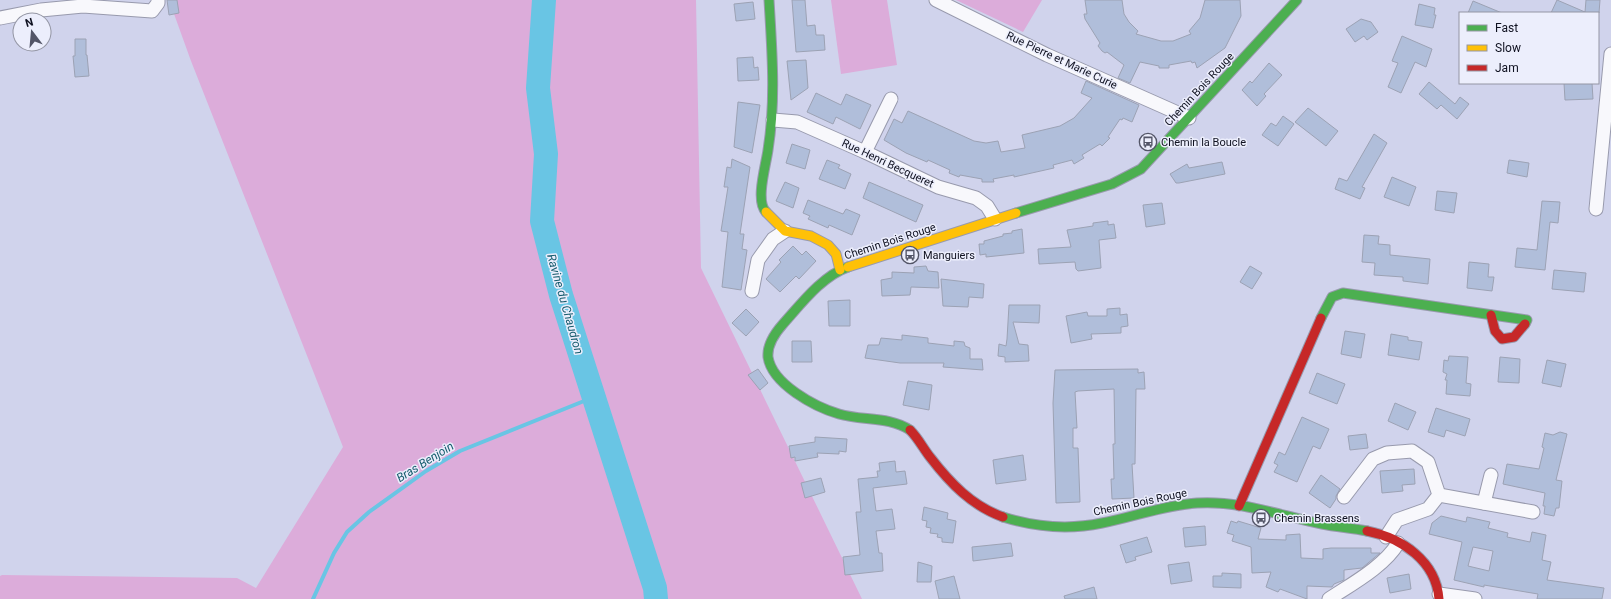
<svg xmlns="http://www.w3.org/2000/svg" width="1611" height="599" font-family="Roboto,sans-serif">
	<rect width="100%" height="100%" fill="#d0d3ec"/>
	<g fill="#dcacda">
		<polygon points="169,0 696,0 701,268 862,599 0,599 0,576 2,575 237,578 256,588 343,447 191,61"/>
		<polygon points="831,0 887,0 897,65 841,74"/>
		<polygon points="956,0 1042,0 1023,32"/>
	</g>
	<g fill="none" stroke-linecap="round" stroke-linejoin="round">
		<polyline stroke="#69c5e4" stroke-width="4" points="313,599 334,553 347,532 369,512 426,471 460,451 594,397"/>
		<polyline stroke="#69c5e4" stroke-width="24" points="544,0 538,88 546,154 542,221 561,295 655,588 656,599"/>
	</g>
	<g fill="#b0beda" stroke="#9ca2b4" fill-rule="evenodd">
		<polygon points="167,0 177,0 179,13 169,15"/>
		<polygon points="792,0 805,0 807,26 815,25 816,35 824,35 825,50 796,52"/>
		<polygon points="1085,0 1122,0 1124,14 1129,22 1138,31 1136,34 1161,41 1173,41 1191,34 1189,31 1200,18 1205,0 1240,0 1241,16 1225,48 1197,68 1195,62 1192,63 1191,61 1169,65 1169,68 1159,68 1159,66 1140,62 1130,83 1118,78 1124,65 1107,52 1105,53 1102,51 1098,46 1100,43 1085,19 1084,14 1087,14"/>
		<polygon points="1557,0 1585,12 1586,0 1600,0 1599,13 1551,13"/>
		<polygon points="1473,1 1502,13 1468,13"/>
		<polygon points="753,2 755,19 736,21 734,4"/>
		<polygon points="1419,4 1435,8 1434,15 1436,15 1433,28 1415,25"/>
		<polygon points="1361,19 1371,22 1378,32 1367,40 1364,36 1355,42 1346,29"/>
		<polygon points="1402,36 1432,49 1426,67 1415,62 1401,93 1388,87 1398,63 1392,61"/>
		<polygon points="75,39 86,39 86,55 87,55 89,76 75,77 73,56 75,56"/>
		<polygon points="753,57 754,68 758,67 759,80 738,81 737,58"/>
		<polygon points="806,60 808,88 791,100 787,61"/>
		<polygon points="1269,63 1282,75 1264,94 1266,96 1257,106 1242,90 1250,81 1252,83"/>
		<polygon points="1086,81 1139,105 1132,122 1123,118 1122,120 1120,119 1108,137 1110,138 1102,146 1100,144 1082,155 1084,158 1074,164 1072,160 1053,165 1054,168 1014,177 1014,175 993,179 994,182 982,182 982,179 960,175 959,177 949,173 950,170 928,160 927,162 906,153 884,140 894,119 902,123 908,111 974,141 986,143 998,141 1001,152 1025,148 1022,135 1060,126 1074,118 1092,98 1081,93"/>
		<polygon points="1429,82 1455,104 1460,97 1469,104 1457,119 1441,105 1437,109 1419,94"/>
		<polygon points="1564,83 1592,83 1593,99 1565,100"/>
		<polygon points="816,93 841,105 846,94 871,105 860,129 836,117 833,124 807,112"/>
		<polygon points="738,102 760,105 752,153 734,147"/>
		<polygon points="1308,108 1338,131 1326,146 1295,122"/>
		<polygon points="1283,116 1294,124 1278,146 1262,135 1271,123 1276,126"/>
		<polygon points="1374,134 1387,143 1362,187 1365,188 1360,199 1335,189 1339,178 1347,181"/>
		<polygon points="792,144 810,150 805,169 786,163"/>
		<polygon points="732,159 750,167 740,234 744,234 742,249 747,250 741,290 722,287 728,232 721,231 728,187 724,187 727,167 731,168"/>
		<polygon points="827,160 840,165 838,168 851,174 845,189 819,179"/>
		<polygon points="1509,160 1529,163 1527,177 1507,173"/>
		<polygon points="1222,162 1225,174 1179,183 1176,183 1170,174 1187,164 1189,168"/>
		<polygon points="1392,177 1416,187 1409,206 1384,197"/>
		<polygon points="785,182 799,188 793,208 776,201"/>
		<polygon points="869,182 923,205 916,222 863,198"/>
		<polygon points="1437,191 1457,193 1454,213 1435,210"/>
		<polygon points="808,200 843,214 846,209 860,215 852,235 829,225 828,228 808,219 810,216 803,213"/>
		<polygon points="1542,201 1560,202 1558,223 1550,222 1545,270 1515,267 1517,248 1537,250"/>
		<polygon points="1162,203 1165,224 1146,227 1143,205"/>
		<polygon points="1108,221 1108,225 1114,224 1116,238 1099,240 1101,268 1078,271 1076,269 1075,262 1039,264 1038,249 1071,247 1067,230 1093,226 1093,223"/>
		<polygon points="1022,229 1024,253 986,257 986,254 980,255 979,244 984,244 984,241 1003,236 1003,234 1012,233 1012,231"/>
		<polygon points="1364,235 1379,236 1378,244 1390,245 1390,255 1430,259 1428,284 1403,281 1403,277 1374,275 1375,263 1362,262"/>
		<polygon points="793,246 802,255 806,251 816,261 799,279 796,276 780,292 766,279 781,262 779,260"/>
		<polygon points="1469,262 1489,264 1488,277 1494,277 1492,291 1467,288"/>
		<polygon points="926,266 928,271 938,272 939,288 911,287 910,295 882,296 881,280 892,278 892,272 914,273 914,267"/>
		<polygon points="1250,266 1262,273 1252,289 1240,282"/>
		<polygon points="1554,270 1586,273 1584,292 1552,289"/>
		<polygon points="941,279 984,284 983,298 969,297 968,307 943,306"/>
		<polygon points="850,300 850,326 829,326 828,301"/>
		<polygon points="1009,305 1040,305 1039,323 1013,322 1019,344 1028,345 1029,361 1005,362 1005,357 998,356 999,344 1006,346 1007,339"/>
		<polygon points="1120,308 1120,315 1127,314 1128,326 1121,327 1121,333 1091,334 1092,339 1071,343 1066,316 1087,312 1088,316 1107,316 1107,309"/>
		<polygon points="746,309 759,322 746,336 732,323"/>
		<polygon points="1345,331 1365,334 1361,358 1341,354"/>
		<polygon points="1391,334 1408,337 1408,340 1422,342 1419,360 1388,355"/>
		<polygon points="902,335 928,338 928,343 954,346 954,341 964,342 965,346 970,348 970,359 982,359 983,370 943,367 944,363 900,363 865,358 868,345 879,345 881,338 902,340"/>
		<polygon points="792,341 811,341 812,362 792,362"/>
		<polygon points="1449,356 1468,357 1466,383 1471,384 1470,396 1446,394 1447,380 1445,380 1447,374 1443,372 1444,360 1448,361"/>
		<polygon points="1500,357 1520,359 1519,383 1498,382"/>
		<polygon points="1547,360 1566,364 1561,387 1542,383"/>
		<polygon points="758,369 768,383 760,390 748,375"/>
		<polygon points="1138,369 1138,373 1144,372 1145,389 1136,389 1135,464 1132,464 1134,498 1112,499 1111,479 1114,479 1113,444 1115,444 1114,389 1078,391 1075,392 1077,428 1073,428 1073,448 1078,448 1080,502 1056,503 1053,403 1055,370"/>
		<polygon points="1317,373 1345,384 1337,404 1309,393"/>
		<polygon points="908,381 932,385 929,410 903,405"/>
		<polygon points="1395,403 1416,412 1408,430 1388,421"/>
		<polygon points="1436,408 1470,419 1465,436 1446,430 1444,437 1428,432"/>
		<polygon points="1302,417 1329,429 1320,449 1313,446 1297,482 1274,472 1278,465 1274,463 1279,452 1285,455"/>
		<polygon points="1560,432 1567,434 1556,480 1562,481 1559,508 1556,508 1554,516 1544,514 1545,506 1543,506 1545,493 1503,484 1507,464 1539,469 1544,448 1542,447 1545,433 1553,435"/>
		<polygon points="1366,434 1368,448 1350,450 1348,436"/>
		<polygon points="815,437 847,439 846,452 839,451 839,454 817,453 818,457 795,461 795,457 791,458 789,446 815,442"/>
		<polygon points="1023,455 1026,480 996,484 993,460"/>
		<polygon points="895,461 896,472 905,471 907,484 873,488 876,511 892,509 895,529 876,531 879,553 882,553 883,571 845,575 843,557 860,555 856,512 861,512 858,479 878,477 877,471 880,471 879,463"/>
		<polygon points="1414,469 1415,484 1402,485 1403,491 1382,493 1380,471"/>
		<polygon points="1321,475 1340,489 1336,496 1336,499 1330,508 1309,493"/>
		<polygon points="821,478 825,492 805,498 801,483"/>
		<polygon points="924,507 948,513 947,519 956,521 953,543 942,542 942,538 937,537 938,534 930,533 931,528 926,527 927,521 922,520"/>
		<path d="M1441,516L1466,522L1467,517L1490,522L1488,528L1508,533L1507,537L1530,542L1532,532L1546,535L1542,560L1551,562L1547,580L1604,588L1602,599H1537L1538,594L1484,585V587L1454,580L1462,542L1429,534L1432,523ZM1473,547L1493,551L1489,571L1468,566Z"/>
		<polygon points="1231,521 1237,523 1238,521 1261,528 1258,539 1286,540 1286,535 1300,534 1301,558 1323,559 1323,549 1331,548 1371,548 1371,553 1380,553 1362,568 1344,570 1344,580 1334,584 1332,587 1307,586 1307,599 1280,589 1278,592 1266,587 1271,572 1252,573 1251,547 1232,541 1234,535 1227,533"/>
		<polygon points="1205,526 1206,545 1185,547 1183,528"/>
		<polygon points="1147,537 1152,552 1135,557 1136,560 1126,563 1120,545"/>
		<polygon points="1011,543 1013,556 973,561 972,547"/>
		<polygon points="918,562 932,566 931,582 917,582"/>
		<polygon points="1189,562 1192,581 1171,584 1168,565"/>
		<polygon points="1222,573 1241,574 1241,588 1213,587 1213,576 1222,576"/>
		<polygon points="1409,574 1411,589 1390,593 1387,578"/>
		<polygon points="954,576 960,599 939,599 935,581"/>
		<polygon points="1094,587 1097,599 1065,599 1064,596"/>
	</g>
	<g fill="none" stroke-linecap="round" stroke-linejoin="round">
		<defs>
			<g id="street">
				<polyline points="936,0 1047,55 1189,118"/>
				<polyline points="0,18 41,10 83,6 152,11 158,3 158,0"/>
				<polyline points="773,120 797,122 865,152 938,187 976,198 987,206 995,219"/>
				<polyline points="865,152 891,99"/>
				<polyline points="1596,209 1611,54"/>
				<polyline points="752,291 758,260 773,239 785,231"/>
				<polyline points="1439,495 1533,512"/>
				<polyline points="1344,497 1373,459 1387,453 1412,451 1428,462 1439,495 1428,509 1397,520 1386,537"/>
				<polyline points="1484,503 1491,475"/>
				<polyline points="1439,594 1475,599"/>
				<path d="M1329,599C1350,585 1385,566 1398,543"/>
			</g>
			<g id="fast">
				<path d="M766,212C755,201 766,165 768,150C776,100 772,51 769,0"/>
				<polyline points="1016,213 1112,184 1141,169 1297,0"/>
				<path d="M848,267C822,276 801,304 783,324C775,333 767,345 768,357C772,384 815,407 839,414C862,421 889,416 910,430"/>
				<polyline points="1321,318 1332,297 1343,293 1527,320 1525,324"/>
				<path d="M1003,517C1035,527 1069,530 1102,523C1134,517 1164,505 1197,503C1239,500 1281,516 1322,524C1337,527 1352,528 1367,531"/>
			</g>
			<g id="slow">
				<polyline points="766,212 785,231 811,236 828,245 836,254 840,270"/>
				<polyline points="848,267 1016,213"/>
			</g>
			<g id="jam">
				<polyline points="1491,315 1495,331 1502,339 1514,337 1525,324"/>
				<path d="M910,430C918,438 923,448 930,457C950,483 972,506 1003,517"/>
				<polyline points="1239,506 1321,318"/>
				<path d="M1367,531C1402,538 1436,561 1439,599"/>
			</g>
		</defs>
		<use href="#street" stroke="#989aad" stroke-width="15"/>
		<use href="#fast" stroke="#989aad" stroke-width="11"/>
		<use href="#slow" stroke="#989aad" stroke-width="11"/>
		<use href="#jam" stroke="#989aad" stroke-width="11"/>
		<use href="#street" stroke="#f8f8fc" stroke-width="13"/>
		<use href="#fast" stroke="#4caf50" stroke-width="9"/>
		<use href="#slow" stroke="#ffc107" stroke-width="9"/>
		<use href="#jam" stroke="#c62828" stroke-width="9"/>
	</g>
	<defs>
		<symbol id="bus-ring" viewBox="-11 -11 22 22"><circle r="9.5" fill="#eceefc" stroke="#535567" stroke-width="1.5"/><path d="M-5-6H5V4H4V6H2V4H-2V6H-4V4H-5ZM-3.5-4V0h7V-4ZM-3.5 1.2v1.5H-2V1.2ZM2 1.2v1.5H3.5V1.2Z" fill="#535567"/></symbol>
	</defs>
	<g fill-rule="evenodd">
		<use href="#bus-ring" x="1138" y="132" width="20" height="20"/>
		<use href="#bus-ring" x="900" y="245" width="20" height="20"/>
		<use href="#bus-ring" x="1251" y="508" width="20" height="20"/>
	</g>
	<g text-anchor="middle" stroke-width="3" stroke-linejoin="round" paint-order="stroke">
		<g font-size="11" fill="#0f1120" stroke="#eceefc">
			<text transform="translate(1062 60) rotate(25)" y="4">Rue Pierre et Marie Curie</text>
			<text transform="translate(1199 89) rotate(-47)" y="4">Chemin Bois Rouge</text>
			<text transform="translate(888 163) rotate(25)" y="4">Rue Henri Becqueret</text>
			<text transform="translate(890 241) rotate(-18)" y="4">Chemin Bois Rouge</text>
			<text transform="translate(1140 502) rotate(-12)" y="4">Chemin Bois Rouge</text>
		</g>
		<g font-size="11" fill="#0f1120" stroke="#eceefc" text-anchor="start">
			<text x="1161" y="146">Chemin la Boucle</text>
			<text x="923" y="259">Manguiers</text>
			<text x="1274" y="522">Chemin Brassens</text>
		</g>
		<g font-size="12" font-style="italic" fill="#165c6d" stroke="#eceefc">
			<text transform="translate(565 304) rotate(74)" y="4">Ravine du Chaudron</text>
			<text transform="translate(425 462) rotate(-32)" y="4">Bras Benjoin</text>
		</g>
	</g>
	<rect x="1459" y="12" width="140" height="72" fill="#eceefc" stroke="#9496a4"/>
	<rect x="1467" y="25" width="20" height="6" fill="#4caf50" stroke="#9496a4"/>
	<text x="1495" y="32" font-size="12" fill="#0f1120">Fast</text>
	<rect x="1467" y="45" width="20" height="6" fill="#ffc107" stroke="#9496a4"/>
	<text x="1495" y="52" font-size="12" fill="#0f1120">Slow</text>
	<rect x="1467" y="65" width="20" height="6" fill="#c62828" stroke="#9496a4"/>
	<text x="1495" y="72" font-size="12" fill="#0f1120">Jam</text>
	<g transform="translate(32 32) rotate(344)"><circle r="19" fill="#eceefc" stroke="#9496a4"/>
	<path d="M0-3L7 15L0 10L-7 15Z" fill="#535567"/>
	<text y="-6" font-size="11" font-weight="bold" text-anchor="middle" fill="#0f1120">N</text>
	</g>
</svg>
